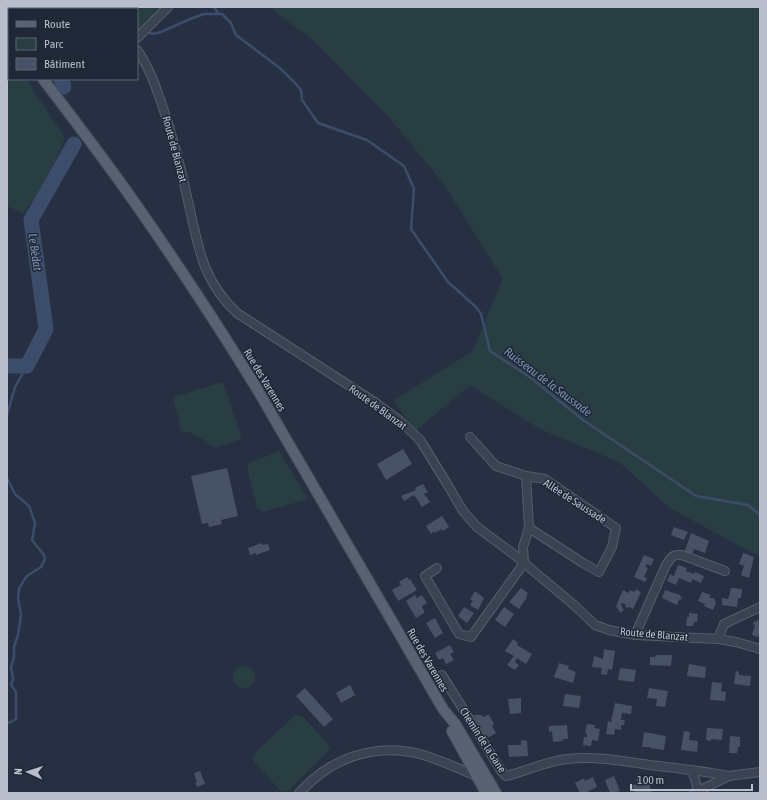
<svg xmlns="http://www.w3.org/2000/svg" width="767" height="800" font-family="'Asap Condensed',sans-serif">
	<rect width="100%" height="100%" fill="#273042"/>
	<g fill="#293e43">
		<polygon points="7,7 161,7 144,28 137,35 137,9 9,9 9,18 7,15"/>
		<polygon points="272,7 760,7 760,557 670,508 619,462 540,429 470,385 414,432 394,400 472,352 503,279 443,183 388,116 314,41 275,12"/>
		<polygon points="7,54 9,56 9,79 26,79 65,138 43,188 23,213 7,206"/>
		<path d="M223,382L242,439L214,448C204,440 195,432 181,431L173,397Z"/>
		<polygon points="279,451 308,499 263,512 257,508 247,467 250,463"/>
		<circle cx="244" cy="677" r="11"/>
		<polygon points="295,715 302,716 329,745 330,748 328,751 288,791 283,792 280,790 254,762 253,757 254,754"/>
	</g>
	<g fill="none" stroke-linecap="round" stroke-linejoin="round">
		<g stroke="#3c4d6b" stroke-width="2.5">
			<polyline points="214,7 218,13"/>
			<polyline points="53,9 54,7"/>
			<polyline points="137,29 153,34 161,32 190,19 204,14 222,14 231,23 236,35 281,69 295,83 301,90 302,100 318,123 367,140 404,166 414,189 411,229 448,282 476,307 481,314 490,351 531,378 583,420 696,496 748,505 760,515"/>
			<polyline points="7,415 15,387 27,366"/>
			<polyline points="7,478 15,494 29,506 35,523 32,540 44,555 45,559 41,567 27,576 24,580 19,589 18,598 21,615 18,635 14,647 14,657 11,667 13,679 11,685 16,692 16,719 11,722 7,723"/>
		</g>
		<g stroke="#3c4d6b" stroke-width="15">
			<polyline points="10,7 11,9"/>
			<polyline points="61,79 64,87"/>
			<polyline points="7,366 27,366 46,329 31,220 74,144"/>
		</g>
	</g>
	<g fill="#485266">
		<polygon points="403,449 412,464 386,480 377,464"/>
		<polygon points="227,468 238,516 221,520 222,524 209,527 208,523 202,524 191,476"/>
		<polygon points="423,484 428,492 424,494 430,502 422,507 414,495 404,501 401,496 416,490 415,488"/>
		<polygon points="442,516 449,527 443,531 442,529 435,533 434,531 431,534 426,526"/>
		<polygon points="674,527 688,532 684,540 671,535"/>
		<polygon points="691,533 709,541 705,553 694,549 692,554 685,551"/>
		<polygon points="262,543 262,545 268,544 270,550 256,555 256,553 250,555 248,548"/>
		<polygon points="743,553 754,557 749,578 741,575 744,566 739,564"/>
		<polygon points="644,555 654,559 651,566 647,564 645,567 648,568 644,577 647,578 645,582 634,577"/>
		<polygon points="678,565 687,568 686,571 694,574 695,572 704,576 701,583 692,579 691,583 679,578 676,585 667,581 670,574 674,576"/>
		<polygon points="407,577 409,580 410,579 417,590 398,601 392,590 401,585 399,582"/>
		<polygon points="521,588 528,593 526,596 527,597 519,609 509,602"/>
		<polygon points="731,588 742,589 741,598 738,598 737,607 722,605 722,598 728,599 729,597"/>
		<polygon points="636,589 641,592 633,609 630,607 626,608 625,604 622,603 621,605 624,610 620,613 616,606 623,590 628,593 630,590 634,592"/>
		<polygon points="665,590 680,595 682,599 679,600 677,605 662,598"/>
		<polygon points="475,591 484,598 478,610 470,605 473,601 470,599"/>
		<polygon points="702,592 711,595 709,598 714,598 716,603 713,610 704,606 705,604 698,601"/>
		<polygon points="415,595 417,598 422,595 427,603 422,606 424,611 424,613 416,618 406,601"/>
		<polygon points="464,607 474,613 467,623 458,616"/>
		<polygon points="504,607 514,614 505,627 495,620"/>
		<polygon points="689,613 698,614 697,622 694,622 693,626 686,626 687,617 689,617"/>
		<polygon points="435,618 443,633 435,638 426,623"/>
		<polygon points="757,620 760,621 760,632 758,637 752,635 755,625 753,624 754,621 756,622"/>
		<polygon points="513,639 518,643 517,645 532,654 526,664 517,658 515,662 519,665 515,670 507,665 514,656 505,651"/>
		<polygon points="450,645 454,652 450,654 454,660 446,664 443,658 439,660 435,653"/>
		<polygon points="604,649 615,651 612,670 608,669 607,675 601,674 602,668 592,667 594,656 603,659"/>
		<polygon points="656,655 672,655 671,666 650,665 650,657 655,657"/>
		<polygon points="559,663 569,666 568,669 576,672 573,683 554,677"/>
		<polygon points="689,664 706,667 705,678 687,676"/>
		<polygon points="620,668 636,670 634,682 618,680"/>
		<polygon points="736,671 739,672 739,675 751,676 750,686 734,684"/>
		<polygon points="712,682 722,683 721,691 726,692 725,701 710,700"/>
		<polygon points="350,685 355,695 341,703 336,693"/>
		<polygon points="305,688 333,719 324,727 296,696"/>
		<polygon points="649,688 668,691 665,707 656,706 657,699 647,698"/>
		<polygon points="565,694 581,696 579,708 563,706"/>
		<polygon points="521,698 521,713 510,714 508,699"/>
		<polygon points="615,703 632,706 631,714 622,713 621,720 625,720 624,725 621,725 621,730 615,729 614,735 606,734 608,721 611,722"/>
		<polygon points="473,715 482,715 483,717 488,715 489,715 494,724 492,726 496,733 487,738"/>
		<polygon points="587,724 595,725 594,728 600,729 598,741 592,740 591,746 583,745 584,737 587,737 587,734 585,733"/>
		<polygon points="567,725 568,739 563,739 563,741 553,742 552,731 549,732 549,726"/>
		<polygon points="707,728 723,729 722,740 711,739 711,741 706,740"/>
		<polygon points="684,731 690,732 689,740 698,741 697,752 681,750"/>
		<polygon points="644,732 666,736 664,750 650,748 650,747 642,747"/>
		<polygon points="730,736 740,737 740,747 738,747 737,753 729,753"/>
		<polygon points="521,740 527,741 528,756 509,757 508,745 521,745"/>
		<polygon points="200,771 205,784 197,787 195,783 197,783 194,773"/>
		<polygon points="614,776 620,791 610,793 605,780"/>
		<polygon points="646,776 652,793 641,793 640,792 635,793 632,785 638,784 636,779"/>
		<polygon points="593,777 597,787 585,793 580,793 575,783 584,778 585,781"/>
	</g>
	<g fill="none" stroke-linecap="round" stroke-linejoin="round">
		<defs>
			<g id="minor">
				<polyline points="137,38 168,7"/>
				<polyline points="7,49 9,49"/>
				<path d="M137,50C148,65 154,81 160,99C172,133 181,167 188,201C198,245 202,281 237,313L376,403L399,420L420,440L446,482L463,511L477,527L512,553L574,605L595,625L609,630L635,635L718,639L736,642L760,649"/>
				<polyline points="470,437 496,466 526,476"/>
				<polyline points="437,568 425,576 459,634 471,637 524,563 523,547 529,528 526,476 545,479 616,528 612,547 599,572 583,563 529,528"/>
				<path d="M635,635L666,565C671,557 673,554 682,555L725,571"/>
				<polyline points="718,639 724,624 760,607"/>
				<path d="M442,675L502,772L506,776C527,771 546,761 568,759C595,756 623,761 650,765C677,768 703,771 729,776"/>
				<polyline points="690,770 694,776 698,791"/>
				<path d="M299,793C309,783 319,773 332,766C360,750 393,746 423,755C441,760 459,769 477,776L480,775"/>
				<polyline points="694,793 729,776 760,772"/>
			</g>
			<g id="major">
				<polyline points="7,31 9,34"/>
				<path d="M43,79C72,117 101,155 128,193C173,257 216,322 257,389L443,709L456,725L496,793"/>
				<polyline points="452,731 486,793"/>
			</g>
		</defs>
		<use href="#minor" stroke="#565e6c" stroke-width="10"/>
		<use href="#major" stroke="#454c5b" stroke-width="12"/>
		<use href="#minor" stroke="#3b4352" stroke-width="8"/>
		<use href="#major" stroke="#596272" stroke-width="10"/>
	</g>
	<g text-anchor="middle" stroke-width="3" stroke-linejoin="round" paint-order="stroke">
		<g font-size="11" fill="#b8becc" stroke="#1f2837">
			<text transform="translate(175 149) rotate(75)" y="4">Route de Blanzat</text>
			<text transform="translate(265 380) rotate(59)" y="4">Rue des Varennes</text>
			<text transform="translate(378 407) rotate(36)" y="4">Route de Blanzat</text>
			<text transform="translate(575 501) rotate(33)" y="4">Allée de Saussade</text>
			<text transform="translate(654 634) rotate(5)" y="4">Route de Blanzat</text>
			<text transform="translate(428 660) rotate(60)" y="4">Rue des Varennes</text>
			<text transform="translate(483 740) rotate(57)" y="4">Chemin de la Gane</text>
		</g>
		<g font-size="12" font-style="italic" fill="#7f92b2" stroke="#1f2837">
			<text transform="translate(35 252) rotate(82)" y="4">Le Bédat</text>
			<text transform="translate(548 382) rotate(37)" y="4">Ruisseau de la Saussade</text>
		</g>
	</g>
	<rect width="767" height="800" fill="none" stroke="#b8becc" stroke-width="16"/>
	<rect x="8" y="8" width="130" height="72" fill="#1f2837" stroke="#5c6473"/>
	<rect x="16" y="21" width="20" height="6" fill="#596272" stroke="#5c6473"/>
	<text x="44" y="28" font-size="12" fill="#b8becc">Route</text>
	<rect x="16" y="38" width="20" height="12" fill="#293e43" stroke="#5c6473"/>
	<text x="44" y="48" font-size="12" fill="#b8becc">Parc</text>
	<rect x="16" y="58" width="20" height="12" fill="#485266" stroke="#5c6473"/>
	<text x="44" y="68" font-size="12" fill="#b8becc">Bâtiment</text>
	<g transform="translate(28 772) rotate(273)" stroke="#1f2837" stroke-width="3" paint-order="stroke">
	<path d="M0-3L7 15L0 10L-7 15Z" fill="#b8becc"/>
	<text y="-6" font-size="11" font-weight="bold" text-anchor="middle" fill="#b8becc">N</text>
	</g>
	<path d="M631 784v6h121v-6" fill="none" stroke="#b8becc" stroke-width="2"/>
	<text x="637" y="784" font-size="12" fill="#b8becc" stroke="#1f2837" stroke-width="3" paint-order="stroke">100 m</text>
</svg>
